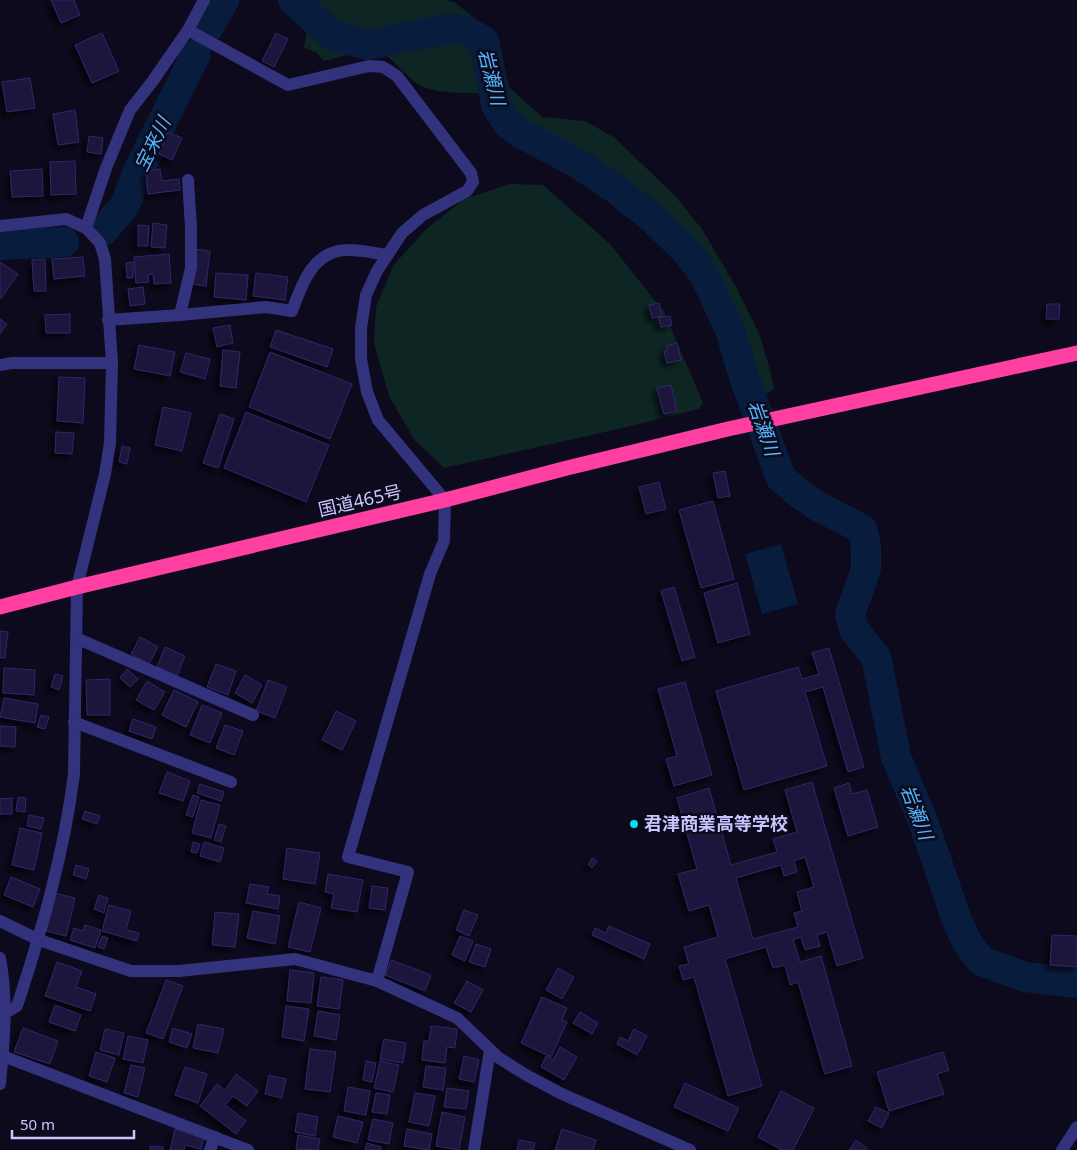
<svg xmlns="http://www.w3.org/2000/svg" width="1077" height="1150" font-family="'Noto Sans','Noto Sans JP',sans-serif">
	<defs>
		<filter id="shadow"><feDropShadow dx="-4.5" dy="4.5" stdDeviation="2.5" flood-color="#0009"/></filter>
	</defs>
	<rect width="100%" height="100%" fill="#0c0a1c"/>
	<g fill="#0d2624">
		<polygon points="204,0 232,0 223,12 212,22 204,8"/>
		<path d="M292,0H447L454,2L471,15L501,51L509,87L542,117L585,121L615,138L675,196L702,229L736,287L759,333L770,370L774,389L761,397L750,387L712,312L700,280L665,230L636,205L612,179L564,151L528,139L495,115L477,93C463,93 441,93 427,88C409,82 399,64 385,55C370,47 339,57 324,61L317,53L304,48L306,35L310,22L293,4Z"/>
		<polygon points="510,184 543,185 610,244 664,312 703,403 699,409 623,428 444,468 414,439 389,396 374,343 376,307 393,266 425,230 464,199"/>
	</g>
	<polygon fill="#081d3d" points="781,544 798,604 762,614 745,554"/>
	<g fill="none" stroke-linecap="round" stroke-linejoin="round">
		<g stroke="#081d3d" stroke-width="30">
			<polyline points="293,0 332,35 367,45 448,29 465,30 484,41 496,105 507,123 520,133 577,163 616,189 652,218 685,250 704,274 730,330 744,377 781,478 800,494 819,507 862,529 866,545 866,569 850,614 854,630 876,657 896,757 923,821 956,918 967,942 981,961 1025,977 1077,983"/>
			<polyline points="209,27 224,0"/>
			<polyline points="103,231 125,205 138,171 196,54"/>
			<polyline points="0,245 64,242"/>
		</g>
	</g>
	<g fill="#1c153e" stroke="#31266b" fill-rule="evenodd" filter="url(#shadow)">
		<polygon points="51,0 74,0 80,15 61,23"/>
		<polygon points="102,33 119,71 92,83 75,45"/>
		<polygon points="276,33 288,39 274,67 262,61"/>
		<polygon points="30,78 35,108 7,112 2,82"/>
		<polygon points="75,110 79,142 58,145 53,114"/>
		<polygon points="168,132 182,138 172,160 159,154"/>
		<polygon points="89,136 103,138 101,154 87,152"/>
		<polygon points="75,161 76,194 51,195 50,162"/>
		<polygon points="42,169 43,196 12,197 10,171"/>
		<polygon points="160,169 162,181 179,179 180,190 148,194 146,171"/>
		<polygon points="153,223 167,225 165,248 151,247"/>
		<polygon points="138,225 149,226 148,246 138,246"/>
		<polygon points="194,249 210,251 206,286 191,284"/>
		<polygon points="169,254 171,283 154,284 153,274 148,275 149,282 136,283 134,257"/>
		<polygon points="83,257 85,276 54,279 52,259"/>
		<polygon points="45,259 46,291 34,291 32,260"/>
		<polygon points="0,262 18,274 1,299 0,298"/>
		<polygon points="133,262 133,278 127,278 126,263"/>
		<polygon points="216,273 248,275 246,300 214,297"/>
		<polygon points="256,273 288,277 285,300 253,296"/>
		<polygon points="143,287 145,304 130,306 128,289"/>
		<polygon points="659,303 662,316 652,318 649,305"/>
		<polygon points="1047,304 1060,304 1059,319 1046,319"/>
		<polygon points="70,314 70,333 46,333 45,315"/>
		<polygon points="670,316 672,325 661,327 659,318"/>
		<polygon points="0,319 7,324 0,334"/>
		<polygon points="230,325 233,343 217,347 213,328"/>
		<polygon points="276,330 333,349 327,367 270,347"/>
		<polygon points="677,343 681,360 667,363 664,351 667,351 667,346"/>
		<polygon points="139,345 175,352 170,376 134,369"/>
		<polygon points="223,350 240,352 236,388 220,386"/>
		<polygon points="270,352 352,384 330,439 249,407"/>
		<polygon points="186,353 210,359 205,379 180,372"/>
		<polygon points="59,377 85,378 83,423 57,421"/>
		<polygon points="671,385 677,411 664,414 657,388"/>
		<polygon points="163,407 191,413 182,451 155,445"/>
		<polygon points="246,412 329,445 306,502 224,468"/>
		<polygon points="220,414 234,419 218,468 203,463"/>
		<polygon points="56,432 74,433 72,454 55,453"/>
		<polygon points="122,446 130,448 127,464 119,462"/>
		<polygon points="725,471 730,496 718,498 713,473"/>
		<polygon points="659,482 666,509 646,514 639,487"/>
		<polygon points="713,501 734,579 701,588 679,510"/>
		<polygon points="737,583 750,634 718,643 704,593"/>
		<polygon points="674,587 695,657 682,661 661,591"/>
		<polygon points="0,631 8,632 5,658 0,658"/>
		<polygon points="140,637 158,647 149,664 131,654"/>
		<polygon points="165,647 185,656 177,676 157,667"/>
		<polygon points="829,648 864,767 848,772 823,687 805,692 827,766 744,790 716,691 798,667 802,679 819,674 812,653"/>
		<polygon points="216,664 236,671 228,695 207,687"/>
		<polygon points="4,668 35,670 34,695 3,693"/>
		<polygon points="127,669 138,679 130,687 120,678"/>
		<polygon points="55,674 63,676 59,690 51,687"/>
		<polygon points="245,675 262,685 252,703 235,693"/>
		<polygon points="110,679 110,715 87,715 86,680"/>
		<polygon points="268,680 287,687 275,718 256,711"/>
		<polygon points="147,681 165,692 154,710 136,700"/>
		<polygon points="685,682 712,775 674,786 666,759 677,756 658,689"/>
		<polygon points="174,690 198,702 186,727 162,715"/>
		<polygon points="4,698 38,704 35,723 0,717"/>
		<polygon points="202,705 222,713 210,743 190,735"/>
		<polygon points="336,711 356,721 342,750 322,740"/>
		<polygon points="41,715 49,717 45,729 37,727"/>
		<polygon points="133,719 156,727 152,739 129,731"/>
		<polygon points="225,725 243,731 234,755 216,748"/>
		<polygon points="0,726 16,727 15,747 0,746"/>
		<polygon points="167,772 190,781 183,801 159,793"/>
		<path d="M812,782L863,958L837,966L827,932L817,935L820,946L805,950L801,937L793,940L800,962L821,956L852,1066L825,1074L798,982L790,985L785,965L773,968L766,947L725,959L762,1086L728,1096L694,977L683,980L679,966L689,964L684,947L718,937L709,905L689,911L678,874L697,869L677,798L709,788L731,865L777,852L773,839L797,832L785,790ZM805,857L814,887L797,892L802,911L794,913L798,927L753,939L736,878L781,865L784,876L797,872L794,861Z"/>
		<polygon points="849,783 852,794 867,790 878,827 848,836 834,788"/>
		<polygon points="200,784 224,792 221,801 197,793"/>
		<polygon points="193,795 199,797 193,817 186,815"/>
		<polygon points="18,797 26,798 25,812 16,811"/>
		<polygon points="12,798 12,814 0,814 0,799"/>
		<polygon points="201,800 220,805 211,838 192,833"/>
		<polygon points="85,811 100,816 97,824 82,819"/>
		<polygon points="29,815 44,818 41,829 27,826"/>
		<polygon points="219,824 226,826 221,842 214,840"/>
		<polygon points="20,828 42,833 34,870 12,865"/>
		<polygon points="193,842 200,844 197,853 191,852"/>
		<polygon points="204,842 224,848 220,862 200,856"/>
		<polygon points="287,848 320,853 315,884 283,879"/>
		<polygon points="592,858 597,861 592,868 588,865"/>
		<polygon points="76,865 89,869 86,879 73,875"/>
		<polygon points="328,874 363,880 357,912 331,908 334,894 325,892"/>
		<polygon points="11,877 40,889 33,907 4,895"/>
		<polygon points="250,884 269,887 267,894 280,896 278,909 246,903"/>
		<polygon points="372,886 388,888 385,910 369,908"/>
		<polygon points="54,893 75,898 66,936 46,931"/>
		<polygon points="99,895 108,898 104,913 94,909"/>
		<polygon points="299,902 321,908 310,952 288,947"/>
		<polygon points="109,905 131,911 126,930 139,933 137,941 102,931"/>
		<polygon points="464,910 478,915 469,936 456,930"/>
		<polygon points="253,911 280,916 275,944 247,938"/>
		<polygon points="215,912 239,914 235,947 212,945"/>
		<polygon points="85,925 101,930 95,948 70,940 74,928 83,931"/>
		<polygon points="609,926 650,944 644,959 592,935 595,928 606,933"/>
		<polygon points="1052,935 1077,936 1077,967 1050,965"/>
		<polygon points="102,936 108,938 104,949 98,947"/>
		<polygon points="460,936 473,941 465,961 452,955"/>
		<polygon points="476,944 491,949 485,967 469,962"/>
		<polygon points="391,960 431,975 425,991 385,975"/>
		<polygon points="57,962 82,971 76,987 96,994 90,1011 45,996"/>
		<polygon points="558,968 574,977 562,999 546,990"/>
		<polygon points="290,970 314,973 311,1003 287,1001"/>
		<polygon points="321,977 343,980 339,1009 317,1006"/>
		<polygon points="166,980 183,986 163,1039 146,1033"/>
		<polygon points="467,981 483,990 471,1012 454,1003"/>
		<polygon points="542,997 567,1008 562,1020 567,1022 551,1057 521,1043"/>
		<polygon points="55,1005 81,1015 75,1031 49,1022"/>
		<polygon points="286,1006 309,1009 304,1041 282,1037"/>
		<polygon points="318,1011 340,1015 336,1040 314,1036"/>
		<polygon points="580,1012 598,1023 592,1034 573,1023"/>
		<polygon points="198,1024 224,1029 218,1053 193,1048"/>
		<polygon points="431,1026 457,1029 455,1048 447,1047 445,1063 422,1060 424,1041 429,1041"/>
		<polygon points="23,1028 58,1041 50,1064 14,1052"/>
		<polygon points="173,1028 192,1034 187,1048 169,1042"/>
		<polygon points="105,1029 124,1033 119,1055 100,1050"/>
		<polygon points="634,1029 647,1036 637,1055 617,1044 620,1037 628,1041"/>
		<polygon points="128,1036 148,1040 143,1063 123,1059"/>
		<polygon points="384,1039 406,1043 403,1063 380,1059"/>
		<polygon points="560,1047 577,1057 564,1080 541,1067 546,1056 553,1060"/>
		<polygon points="310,1049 336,1052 330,1092 305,1089"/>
		<polygon points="96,1052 115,1058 107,1082 89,1076"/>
		<polygon points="943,1052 949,1070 937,1074 944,1094 889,1111 877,1072"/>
		<polygon points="464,1056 479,1060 474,1082 459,1079"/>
		<polygon points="366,1061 376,1063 372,1082 363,1080"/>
		<polygon points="380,1061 399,1065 393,1092 374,1088"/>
		<polygon points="131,1065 145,1068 138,1097 124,1093"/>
		<polygon points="426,1066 446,1068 443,1090 423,1087"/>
		<polygon points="185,1067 207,1074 198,1103 175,1095"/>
		<polygon points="236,1074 258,1091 247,1106 233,1096 225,1105 246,1121 236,1134 200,1106 217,1084 225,1090"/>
		<polygon points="269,1075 286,1079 282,1098 265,1094"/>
		<polygon points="685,1083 739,1108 728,1131 674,1107"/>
		<polygon points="348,1087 370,1091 366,1115 344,1111"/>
		<polygon points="447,1088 469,1091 466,1109 444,1107"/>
		<polygon points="781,1091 814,1108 793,1150 782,1150 758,1137"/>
		<polygon points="376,1093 390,1095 387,1114 372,1112"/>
		<polygon points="415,1093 435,1096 429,1126 409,1122"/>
		<polygon points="876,1107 889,1113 882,1128 868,1121"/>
		<polygon points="442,1112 465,1117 459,1150 436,1146"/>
		<polygon points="298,1113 318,1117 315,1136 295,1132"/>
		<polygon points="338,1116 363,1122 357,1143 333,1137"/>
		<polygon points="373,1119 393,1123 389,1144 368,1140"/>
		<polygon points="175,1129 204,1136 201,1149 185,1145 184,1150 170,1150"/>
		<polygon points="407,1129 432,1134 429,1150 404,1146"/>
		<polygon points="562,1129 596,1140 593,1150 555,1150"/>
		<polygon points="298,1135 320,1139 318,1150 296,1149"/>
		<polygon points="519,1140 535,1143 533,1150 517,1150"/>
		<polygon points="856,1140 867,1148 866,1150 849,1150"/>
		<polygon points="367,1143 381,1147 381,1150 365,1150"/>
		<polygon points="150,1146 163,1147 163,1150 150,1150"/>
	</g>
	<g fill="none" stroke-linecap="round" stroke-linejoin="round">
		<g stroke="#33327d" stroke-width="12">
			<polyline points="188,30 288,85 369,66 383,67 397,76 471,173 473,182 467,191 423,215 402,233 377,271 366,295 361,328 361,359 367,392 378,420 445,500 444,541 430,574 348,857 408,872 377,981"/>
			<path d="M0,226L66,219L86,228L100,243L105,259L112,363L110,443L105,474L77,587L74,774C64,853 42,930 17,1006L5,1013"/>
			<polyline points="86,228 106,168 130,110 152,82 188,30 204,0"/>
			<polyline points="180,315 191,268 191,227 188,180"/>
			<path d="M108,320L180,315L266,307L292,311C302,284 313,250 348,250C361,250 374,253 387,255"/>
			<polyline points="0,365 12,363 112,363"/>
			<polyline points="76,638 253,715"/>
			<polyline points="74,722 231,782"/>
			<polyline points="0,921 39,940 131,971 179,971 295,959 377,981 457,1018 499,1058 526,1075 562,1094 690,1150"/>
			<path d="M0,958C8,1000 4,1042 0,1084"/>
			<polyline points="3,1056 248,1150"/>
			<polyline points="210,1150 215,1137"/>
			<polyline points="474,1150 490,1050"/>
			<polyline points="1062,1150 1077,1127"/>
		</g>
		<polyline stroke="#ff40a2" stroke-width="15" points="0,607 77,587 445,500 567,468 728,429 1077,353"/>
	</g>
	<circle fill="#00e0f0" stroke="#0c0a1c" stroke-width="2" cx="634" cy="824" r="5"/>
	<g text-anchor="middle" stroke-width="5" stroke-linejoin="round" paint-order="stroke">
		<g font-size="18" fill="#c9c5ff" stroke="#0c0a1c">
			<text transform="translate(360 501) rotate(-13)" y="6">国道465号</text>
		</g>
		<g font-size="18" font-weight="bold" fill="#c9c5ff" stroke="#0c0a1c" text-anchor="start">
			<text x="644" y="830">君津商業高等学校</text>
		</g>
		<g font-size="19" font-style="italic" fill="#53b5ff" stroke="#0c0a1c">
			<text transform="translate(492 77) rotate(76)" y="7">岩瀬川</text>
			<text transform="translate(152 144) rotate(-64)" y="7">宝来川</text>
			<text transform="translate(764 428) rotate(71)" y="7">岩瀬川</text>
			<text transform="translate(917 812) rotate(69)" y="7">岩瀬川</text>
		</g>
	</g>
	<path d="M12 1130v8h122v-8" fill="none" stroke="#c9c5ff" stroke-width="2.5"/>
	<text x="20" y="1130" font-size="15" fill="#c9c5ff" stroke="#0c0a1c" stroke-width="4" paint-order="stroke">50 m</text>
</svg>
